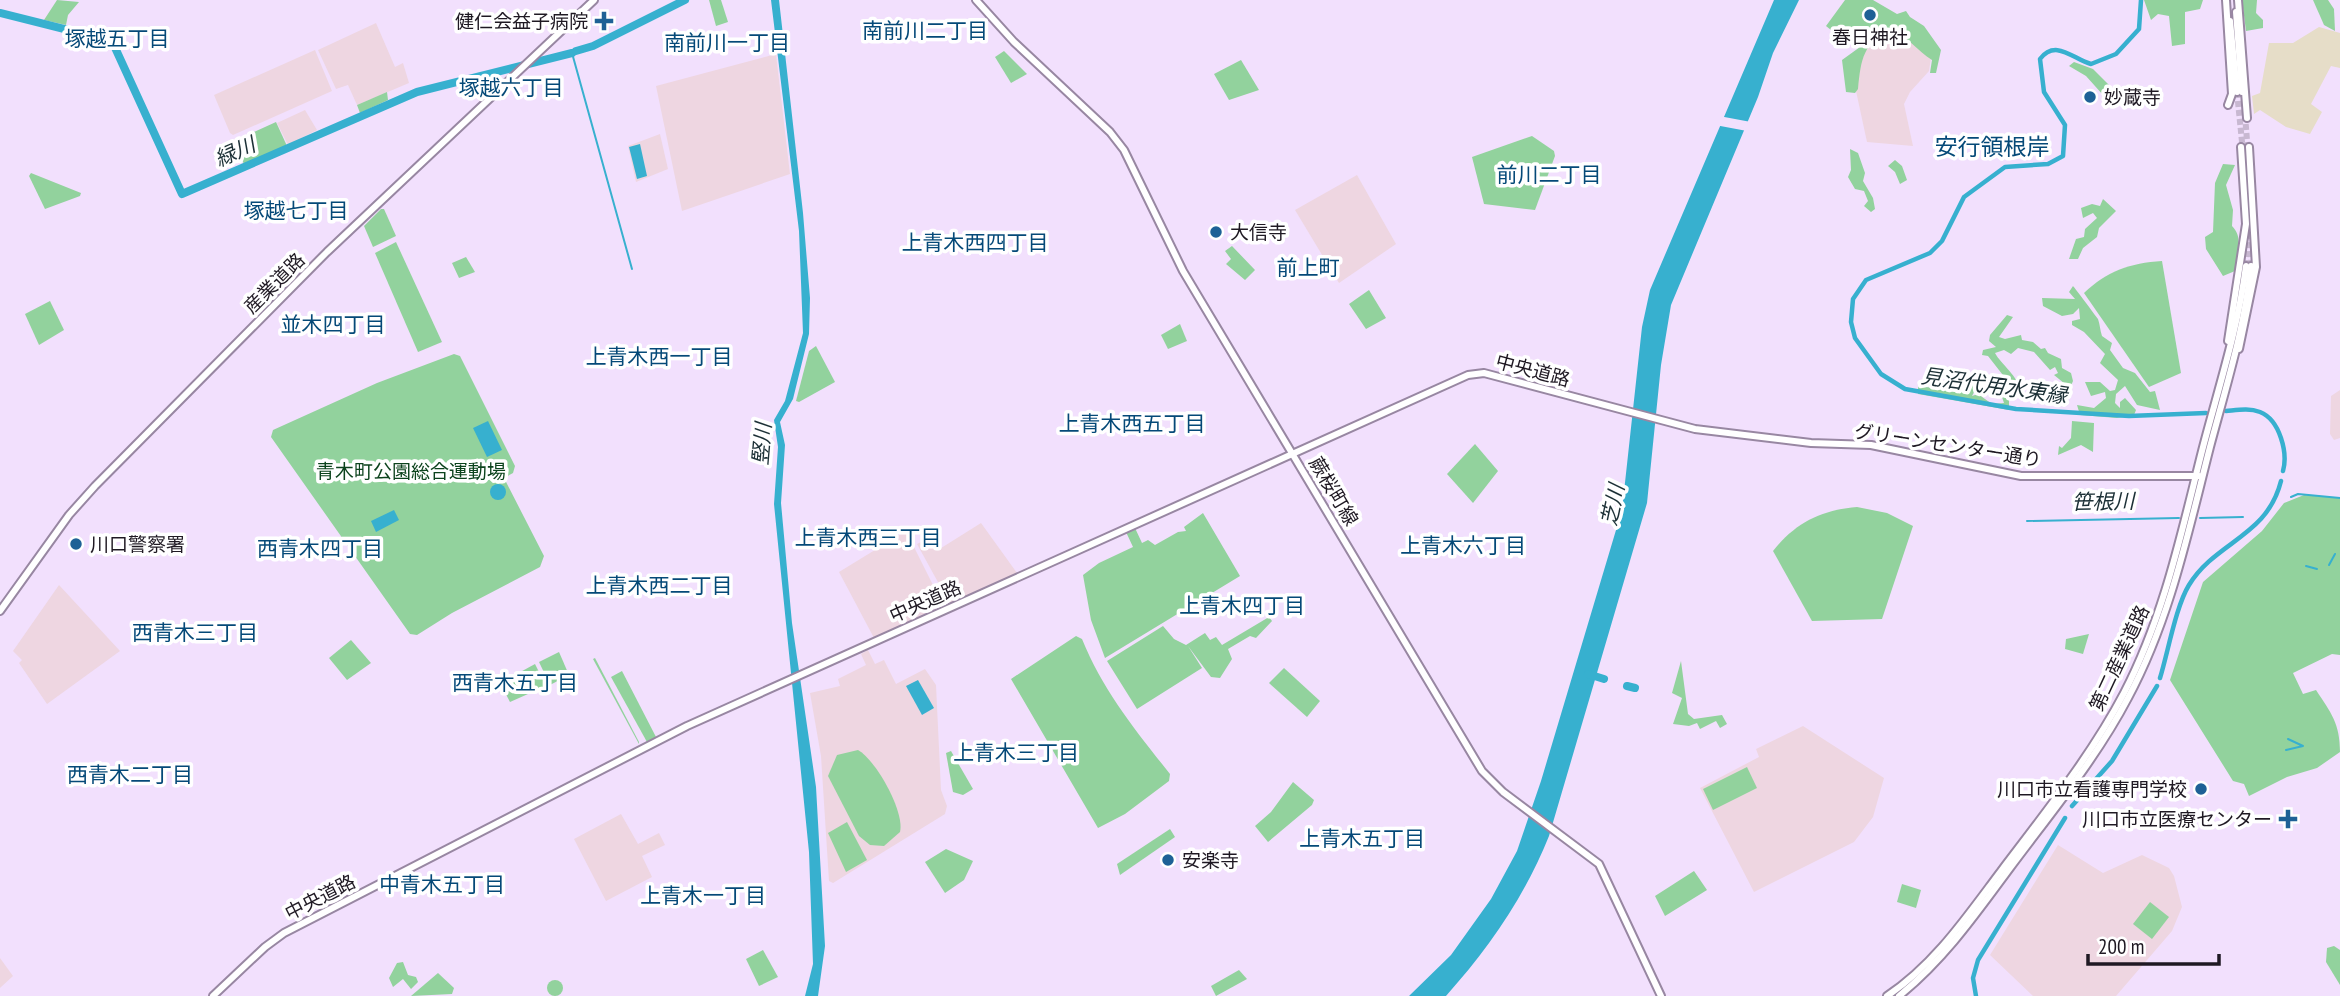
<svg xmlns="http://www.w3.org/2000/svg" width="2340" height="996" font-family="'PT Sans Narrow','Noto Sans JP',sans-serif">
	<rect width="100%" height="100%" fill="#f2e0fd"/>
	<polygon fill="#e6ddc8" points="2319,27 2340,33 2340,68 2331,66 2311,104 2322,112 2310,134 2286,127 2260,110 2254,114 2252,96 2260,93 2269,43 2293,43"/>
	<g fill="#eed6e1">
		<polygon points="1892,15 1931,58 1929,71 1910,92 1904,104 1913,146 1867,142 1856,91 1854,64"/>
		<polygon points="376,23 395,67 403,63 409,83 357,105 348,85 336,89 318,50"/>
		<polygon points="315,50 332,91 233,135 230,133 214,95"/>
		<polygon points="776,54 790,174 682,211 656,86"/>
		<polygon points="305,110 317,130 288,145 277,123"/>
		<polygon points="660,134 668,169 636,182 628,146"/>
		<polygon points="1357,175 1396,244 1339,283 1295,210"/>
		<polygon points="2340,390 2340,438 2334,440 2330,434 2331,396"/>
		<polygon points="981,523 1017,573 950,604 917,544 931,537 938,550"/>
		<polygon points="906,531 943,605 874,638 839,572"/>
		<polygon points="59,585 120,651 47,704 19,663 22,660 13,651"/>
		<polygon points="868,650 875,664 884,660 896,684 925,669 936,685 941,790 947,806 945,814 833,883 829,881 821,756 810,693 840,686 838,679 866,665 861,654"/>
		<polygon points="1803,726 1884,778 1873,817 1854,842 1754,892 1700,788 1759,757 1756,749"/>
		<polygon points="621,814 638,844 659,833 665,845 642,856 652,877 606,901 574,839"/>
		<polygon points="2058,845 2103,873 2142,855 2169,868 2174,876 2182,907 2172,931 2116,996 2033,996 1990,955"/>
		<polygon points="0,958 13,976 0,988"/>
	</g>
	<g fill="#92d29d">
		<polygon points="57,0 79,2 68,15 66,25 44,20"/>
		<polygon points="709,0 721,0 728,22 716,26"/>
		<path d="M1845,0H1873L1897,14L1906,11L1910,17L1924,26L1941,50L1936,73H1930L1932,60C1918,51 1907,37 1892,28C1863,43 1861,59 1858,89L1855,93L1846,92L1842,60L1860,47L1862,39L1857,33H1844L1839,26L1831,30L1826,26Z"/>
		<polygon points="2144,0 2203,0 2200,9 2185,12 2185,44 2172,46 2169,16 2158,14 2151,20"/>
		<polygon points="2242,0 2257,0 2256,13 2263,20 2263,28 2246,31"/>
		<polygon points="2313,0 2328,0 2334,9 2335,31 2324,25"/>
		<polygon points="1004,51 1027,74 1011,83 995,57"/>
		<polygon points="1241,60 1259,90 1229,100 1214,74"/>
		<polygon points="2074,62 2093,69 2124,100 2112,105 2086,76 2069,66"/>
		<polygon points="387,92 388,100 360,113 357,105"/>
		<polygon points="276,122 287,146 244,164 234,144 236,140"/>
		<polygon points="1532,136 1554,151 1555,156 1535,210 1484,204 1472,157"/>
		<polygon points="1850,149 1858,153 1865,173 1863,181 1873,198 1875,209 1871,212 1864,206 1868,201 1864,191 1855,189 1848,177 1851,170"/>
		<polygon points="1895,160 1902,166 1907,180 1900,184 1895,172 1888,166"/>
		<path d="M2223,164L2235,165L2226,185L2233,210L2232,226C2245,239 2235,255 2235,271L2223,276L2206,249L2205,237L2213,232L2215,183Z"/>
		<polygon points="31,173 81,193 80,196 45,209 29,176"/>
		<polygon points="2103,199 2116,211 2099,228 2097,237 2083,248 2078,259 2069,259 2076,239 2084,237 2085,229 2097,218 2093,213 2083,218 2081,208 2092,204 2100,206"/>
		<polygon points="381,209 384,209 396,236 373,247 364,226"/>
		<polygon points="396,242 442,342 418,352 375,253"/>
		<polygon points="1232,246 1255,270 1245,280 1226,264 1231,259 1225,251"/>
		<polygon points="466,257 475,272 459,278 452,263"/>
		<path d="M2162,261L2181,373L2149,387L2084,293C2107,271 2130,263 2162,261Z"/>
		<path d="M2073,286C2075,288 2095,315 2098,319C2100,325 2100,330 2102,336L2112,343L2110,350L2123,368L2135,373L2150,392L2155,391L2160,410L2137,405L2125,386L2116,394L2115,403L2120,408V402L2125,398L2136,410L2134,415L2117,418L2080,415L2077,405L2094,408L2106,398L2105,392L2091,396L2085,382H2100L2110,391L2115,390L2118,380L2100,363L2105,354L2084,332L2072,325V321L2080,319L2079,308L2073,314L2062,316L2043,306L2042,298L2075,299L2069,292Z"/>
		<polygon points="1369,290 1386,318 1366,329 1349,304"/>
		<polygon points="50,301 64,330 39,345 25,314"/>
		<path d="M2007,315L2013,317L1999,337L2005,339L2021,335L2022,340L2033,342L2041,349L2045,348L2048,353L2061,359L2062,368L2071,373L2073,381L2070,388L2054,375L2058,373L2055,367L2050,370L2034,352L2018,348L2011,354L2004,350L1995,353C2001,365 2023,379 2019,395H2009V410L1918,394V386L1934,388L1956,372L1964,373L1970,379L1969,382L1953,380L1952,391L1965,392L1969,385L1977,382L1978,385L1972,396L1978,394L1992,404L2004,403L2000,391L2006,379L1988,356L1982,355L1983,350L1996,347L1989,341L1990,335Z"/>
		<polygon points="1180,324 1187,341 1168,349 1161,335"/>
		<polygon points="816,346 835,382 799,402 796,401 809,351"/>
		<polygon points="454,354 460,356 515,466 513,473 504,478 544,556 540,567 452,613 417,635 410,634 271,437 273,430 377,383"/>
		<polygon points="2072,421 2094,423 2093,452 2081,445 2058,455 2059,446 2062,448 2071,438"/>
		<polygon points="1475,444 1498,471 1473,503 1447,474"/>
		<path d="M2304,495L2340,498V655L2332,654L2293,673L2303,694L2316,690C2331,713 2340,723 2340,752L2317,768L2287,777L2249,796L2244,784L2233,781L2170,680L2203,582L2262,531L2284,503Z"/>
		<path d="M1857,507L1887,513L1913,526L1882,619L1812,621L1773,551C1795,523 1821,510 1857,507Z"/>
		<polygon points="1203,513 1240,576 1105,658 1091,620 1083,575 1099,563 1133,547 1126,532 1135,528 1142,543 1148,540 1155,545 1178,532 1186,531 1184,527"/>
		<polygon points="1269,617 1272,621 1256,638 1250,636 1228,649 1232,659 1220,678 1211,677 1188,646 1202,668 1137,709 1107,661 1163,626 1174,639 1186,645 1205,633 1210,640 1216,637 1222,645"/>
		<polygon points="2089,634 2083,654 2065,649 2066,639"/>
		<path d="M1076,636L1082,639C1103,691 1136,731 1170,774L1169,781L1125,814L1098,828L1011,679Z"/>
		<polygon points="351,640 371,663 347,680 329,658"/>
		<polygon points="559,652 569,675 550,685 539,662"/>
		<polygon points="595,658 639,742 639,744 593,659"/>
		<polygon points="1681,661 1688,714 1694,719 1722,715 1727,724 1720,728 1716,721 1700,729 1697,723 1689,726 1673,724 1682,698 1672,693"/>
		<polygon points="535,664 546,686 510,702 500,683"/>
		<polygon points="1284,668 1320,701 1307,717 1269,683"/>
		<polygon points="622,671 656,737 647,742 611,677"/>
		<path d="M858,750C876,760 905,812 900,832L884,846L870,845L859,836L828,776L837,755Z"/>
		<polygon points="951,751 973,789 963,795 953,792 946,753"/>
		<polygon points="1747,767 1757,788 1713,810 1703,789"/>
		<polygon points="1293,782 1314,800 1312,805 1268,842 1255,826 1271,812"/>
		<polygon points="847,822 867,860 846,872 828,833"/>
		<polygon points="1170,829 1175,837 1120,875 1117,864"/>
		<polygon points="946,849 973,861 964,880 945,893 925,862"/>
		<polygon points="1694,871 1707,890 1665,916 1655,896"/>
		<polygon points="1902,884 1921,890 1916,908 1897,902"/>
		<polygon points="2150,902 2169,917 2152,939 2133,924"/>
		<polygon points="2334,946 2340,950 2340,985 2326,962 2327,948"/>
		<polygon points="763,950 778,977 759,986 746,959"/>
		<polygon points="403,962 408,975 416,977 418,982 411,989 403,979 393,987 389,978 397,963"/>
		<polygon points="1239,970 1247,979 1216,996 1211,986"/>
		<polygon points="438,973 454,988 452,994 411,996"/>
		<circle cx="555" cy="988" r="8"/>
	</g>
	<g fill="#37b0cf">
		<polygon points="771,0 779,0 803,213 810,298 809,334 793,399 780,422 785,445 781,503 792,623 816,787 825,946 818,996 805,996 813,964 809,852 774,504 778,447 774,420 785,401 803,333 799,231"/>
		<path d="M1774,0H1799L1773,53L1758,97L1671,305L1661,365L1647,503L1549,836C1525,896 1489,948 1446,996H1409L1451,955L1491,899L1517,851L1541,781L1622,510L1642,327L1650,290Z"/>
		<polygon points="640,144 647,176 637,179 629,147"/>
		<polygon points="488,421 502,450 487,457 473,428"/>
		<circle cx="498" cy="492" r="8"/>
		<polygon points="394,510 399,520 376,532 371,521"/>
		<polygon points="918,680 934,708 922,715 906,686"/>
	</g>
	<polygon fill="#f2e0fd" points="1719,116 1751,122 1747,131 1715,125"/>
	<g fill="none" stroke-linecap="round" stroke-linejoin="round">
		<g stroke="#37b0cf" stroke-width="2">
			<polyline points="576,51 572,53 632,269"/>
			<polyline points="2291,497 2298,494 2340,498"/>
			<polyline points="2200,518 2243,517"/>
			<polyline points="2027,521 2179,518"/>
			<polyline points="2329,565 2335,554"/>
			<polyline points="2306,566 2317,569"/>
			<polyline points="2286,750 2303,746 2288,739"/>
		</g>
		<g stroke="#37b0cf" stroke-width="4.5">
			<path d="M2141,0L2139,29L2116,54L2091,64C2074,60 2056,38 2040,59L2044,92L2065,125L2063,156L2048,164L2005,167L1964,197L1942,241L1930,253L1866,280L1853,299L1851,322L1855,338L1881,374L1905,389L2016,409L2129,416L2206,413"/>
			<path d="M2226,411C2238,410 2249,408 2260,412C2280,420 2288,453 2283,471"/>
			<path d="M2160,678C2168,652 2176,606 2189,585C2216,541 2267,537 2281,481"/>
			<polyline points="2072,806 2112,761 2157,686"/>
			<polyline points="1976,996 1973,978 1978,960 2065,818"/>
		</g>
		<g stroke="#37b0cf" stroke-width="8">
			<polyline points="0,13 112,41 182,194 417,92 572,53"/>
			<polyline points="576,51 593,46 685,0"/>
			<polyline points="1588,674 1604,679"/>
			<polyline points="1627,686 1635,688"/>
		</g>
		<g stroke="#c8b8d1" stroke-width="6" stroke-dasharray="6 3" stroke-linecap="butt">
			<polyline points="2237,92 2243,152"/>
			<polyline points="2245,115 2248,153"/>
			<polyline points="2246,266 2248,226"/>
			<polyline points="2251,266 2252,244"/>
		</g>
		<defs>
			<g id="secondary">
				<polyline points="976,0 1014,42 1110,132 1124,150 1183,271 1482,771 1503,792 1599,864 1661,996"/>
				<polyline points="213,996 265,947 284,933 687,726 1468,375 1484,373 1695,429 1811,443 1871,445 2021,476 2199,476"/>
			</g>
			<g id="primary">
				<polyline points="2226,0 2232,94 2228,105"/>
				<polyline points="2238,0 2247,118"/>
				<polyline points="2236,12 2242,92"/>
				<polyline points="2230,21 2237,92"/>
				<polyline points="2228,341 2246,224 2241,147"/>
				<polyline points="2239,349 2256,267 2249,147"/>
				<polyline points="0,611 69,515 95,486 327,252 594,0"/>
				<path d="M1887,996C1935,964 1967,916 2001,871C2044,814 2091,756 2124,693C2164,616 2181,534 2202,451C2218,389 2238,329 2246,266"/>
				<path d="M1899,996C1944,960 1976,914 2010,868C2051,813 2096,759 2128,698C2170,620 2188,533 2210,447C2226,387 2245,327 2251,266"/>
			</g>
		</defs>
		<use href="#secondary" stroke="#9887a2" stroke-width="10"/>
		<use href="#primary" stroke="#9887a2" stroke-width="10"/>
		<use href="#secondary" stroke="#fff" stroke-width="6"/>
		<use href="#primary" stroke="#fff" stroke-width="6"/>
	</g>
	<g fill="#1e6196" stroke="#fff" stroke-width="2.5">
		<circle cx="1870" cy="15" r="7"/>
		<path d="M600.5 10.5h7v7h7v7h-7v7h-7v-7h-7v-7h7z"/>
		<circle cx="2090" cy="97" r="7"/>
		<circle cx="1216" cy="232" r="7"/>
		<circle cx="76" cy="544" r="7"/>
		<circle cx="2201" cy="789" r="7"/>
		<path d="M2284.5 808.5h7v7h7v7h-7v7h-7v-7h-7v-7h7z"/>
		<circle cx="1168" cy="860" r="7"/>
	</g>
	<g text-anchor="middle" stroke-width="7" stroke-linejoin="round" paint-order="stroke">
		<g font-size="19" fill="#1f1923" stroke="#fff" text-anchor="start">
			<text x="588" y="28" text-anchor="end">健仁会益子病院</text>
			<text x="1870" y="44" text-anchor="middle">春日神社</text>
			<text x="2104" y="104">妙蔵寺</text>
			<text x="1230" y="239">大信寺</text>
			<text x="90" y="551">川口警察署</text>
			<text x="2187" y="796" text-anchor="end">川口市立看護専門学校</text>
			<text x="2272" y="826" text-anchor="end">川口市立医療センター</text>
			<text x="1182" y="867">安楽寺</text>
		</g>
		<g font-size="19" fill="#1f1923" stroke="#fff">
			<text transform="translate(274 283) rotate(-45)" y="7">産業道路</text>
			<text transform="translate(1533 370) rotate(15)" y="7">中央道路</text>
			<text transform="translate(1948 445) rotate(9)" y="7">グリーンセンター通り</text>
			<text transform="translate(1334 491) rotate(59)" y="7">蕨桜町線</text>
			<text transform="translate(925 601) rotate(-24)" y="7">中央道路</text>
			<text transform="translate(2119 658) rotate(-65)" y="7">第二産業道路</text>
			<text transform="translate(320 897) rotate(-27)" y="7">中央道路</text>
		</g>
		<g font-size="19" fill="#0c431d" stroke="#fff">
			<text x="411" y="478">青木町公園総合運動場</text>
		</g>
		<g font-size="21" fill="#054978" stroke="#fff">
			<text x="925" y="38">南前川二丁目</text>
			<text x="117" y="46">塚越五丁目</text>
			<text x="727" y="50">南前川一丁目</text>
			<text x="511" y="95">塚越六丁目</text>
			<text x="1549" y="182">前川二丁目</text>
			<text x="296" y="218">塚越七丁目</text>
			<text x="975" y="250">上青木西四丁目</text>
			<text x="1308" y="275">前上町</text>
			<text x="333" y="332">並木四丁目</text>
			<text x="659" y="364">上青木西一丁目</text>
			<text x="1132" y="431">上青木西五丁目</text>
			<text x="868" y="545">上青木西三丁目</text>
			<text x="1463" y="553">上青木六丁目</text>
			<text x="320" y="556">西青木四丁目</text>
			<text x="659" y="593">上青木西二丁目</text>
			<text x="1242" y="613">上青木四丁目</text>
			<text x="195" y="640">西青木三丁目</text>
			<text x="515" y="690">西青木五丁目</text>
			<text x="1016" y="760">上青木三丁目</text>
			<text x="130" y="782">西青木二丁目</text>
			<text x="1362" y="846">上青木五丁目</text>
			<text x="442" y="892">中青木五丁目</text>
			<text x="703" y="903">上青木一丁目</text>
		</g>
		<g font-size="21" font-style="italic" fill="#1c3036" stroke="#fff">
			<text transform="translate(235 152) rotate(-24)" y="7">緑川</text>
			<text transform="translate(1994 386) rotate(8)" y="7">見沼代用水東縁</text>
			<text transform="translate(762 444) rotate(-85)" y="7">竪川</text>
			<text transform="translate(2103 502) rotate(-1)" y="7">笹根川</text>
			<text transform="translate(1613 505) rotate(-78)" y="7">芝川</text>
		</g>
		<g font-size="23" fill="#054978" stroke="#fff">
			<text x="1992" y="155">安行領根岸</text>
		</g>
	</g>
	<path d="M2088 954v10h131v-10" fill="none" stroke="#1f1923" stroke-width="3.5"/>
	<text x="2098" y="954" font-size="21" fill="#1f1923" stroke="#ffffff" stroke-width="5" paint-order="stroke">200 m</text>
</svg>
